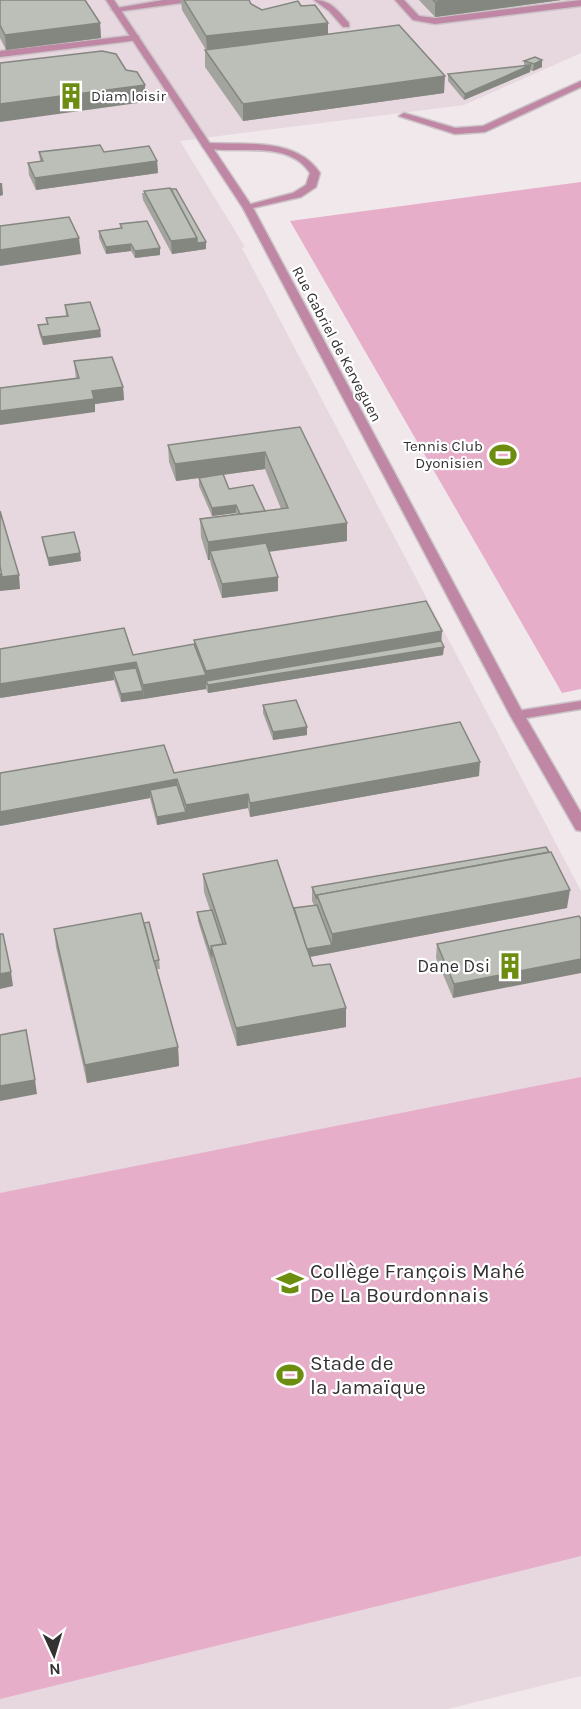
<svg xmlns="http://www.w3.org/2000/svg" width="581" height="1709" font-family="Karla,sans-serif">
	<rect width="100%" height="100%" fill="#f1e8ec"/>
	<polygon fill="#e7d7de" points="0,0 581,0 581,53 464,105 180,141 245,247 242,248 581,891 581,1676 448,1709 0,1709"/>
	<g fill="#e7aeca">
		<polygon points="581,182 581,689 562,693 290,221"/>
		<polygon points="581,1077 581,1556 0,1699 0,1193"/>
	</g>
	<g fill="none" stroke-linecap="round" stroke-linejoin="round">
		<defs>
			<g id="service">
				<polygon points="163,0 186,0 182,3 115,12 111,9"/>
				<path d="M314,0C331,0 338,11 349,23V27H343L329,11Z"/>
				<polygon points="395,0 404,0 419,16 435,18 581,0 581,6 435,24 413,20"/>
				<polygon points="136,35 139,36 139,40 0,57 0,51"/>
				<polygon points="581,81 581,87 485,132 455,134 399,116 404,113 455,128 483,126"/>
				<path d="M207,143C245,145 296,137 320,173L316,187L301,197L244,210V206L293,193L306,185L310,173C288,139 237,155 204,148L202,146Z"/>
				<polygon points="581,701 581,709 526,718 581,813 581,831 576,830 510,715 517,711"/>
			</g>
			<polygon id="minor" points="106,0 114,0 253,208 524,715 522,718 517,719 510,715 243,208"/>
		</defs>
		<use href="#service" stroke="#cbc3c7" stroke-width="3"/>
		<use href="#minor" stroke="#cbc3c7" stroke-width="3"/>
		<use href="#service" fill="#bf87a3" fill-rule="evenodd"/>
		<use href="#minor" fill="#bf87a3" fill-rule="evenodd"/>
	</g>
	<g fill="#a2a49d" fill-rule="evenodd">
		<polygon points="0,0 78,0 100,23 101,38 6,50 0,38"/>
		<polygon points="181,0 249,0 251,4 262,10 301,6 328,34 444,93 243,121 205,67 205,50 206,50 182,10"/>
		<polygon points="419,0 561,0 435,17"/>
		<polygon points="524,61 542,67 533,71 530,70 530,72 464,100 448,81 448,74 524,66"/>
		<polygon points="39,152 104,152 157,161 158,173 36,190 29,175 28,163 40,161"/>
		<polygon points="144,191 206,249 172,254 143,200 142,193 144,193"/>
		<polygon points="120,224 160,248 160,255 135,258 131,251 106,254 99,238 99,231 121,228"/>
		<polygon points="65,305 100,330 101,337 43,345 39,333 38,325 47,324 46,318 66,316"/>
		<polygon points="74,361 123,387 124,400 95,404 95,412 76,379"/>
		<path d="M300,427L347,541L269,552L278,577V591L222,598L211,565L210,560H208L201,537L200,519L237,515L236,513L212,516L199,486V478L176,481L169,462L168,445ZM265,469L281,509L265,511L229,489L223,475Z"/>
		<polygon points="42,537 80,553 81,561 49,566 43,544"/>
		<polygon points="194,640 441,641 443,655 208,693 206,689 121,702 114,680 0,698 133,655 194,644"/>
		<polygon points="263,705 307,727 307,735 273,740 263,713"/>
		<polygon points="174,773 479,776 250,817 248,808 157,825 150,798 0,826"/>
		<polygon points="203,874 294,908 314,905 312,901 312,887 567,908 310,957 313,966 346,1008 346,1027 237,1046 198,921 197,912 210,910 204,892"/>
		<polygon points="581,919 453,998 436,958 437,944"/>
		<polygon points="144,923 159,960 160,969 157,969 178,1047 179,1066 87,1083 56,947 54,929"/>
	</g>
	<g fill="#848680">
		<polygon points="451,0 561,0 435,17 435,2"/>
		<polygon points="100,23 101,38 6,50 5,35"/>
		<polygon points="328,23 328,38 207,51 206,36"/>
		<polygon points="542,60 542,67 533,71 534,64"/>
		<polygon points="531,65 530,72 464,100 465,94"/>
		<polygon points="445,76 444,93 243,121 243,104"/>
		<polygon points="145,85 145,102 0,122 0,104"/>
		<polygon points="157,161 158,173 36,190 35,178"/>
		<polygon points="0,183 2,183 3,195 0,196"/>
		<polygon points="79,238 81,254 0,266 0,250"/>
		<polygon points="197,238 206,242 206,249 172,254 171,241"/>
		<polygon points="131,244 131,251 106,254 106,247"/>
		<polygon points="160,248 160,255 135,258 135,251"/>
		<polygon points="100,330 101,337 43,345 42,337"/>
		<polygon points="123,387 124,400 95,404 95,412 0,425 0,411 92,391"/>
		<polygon points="265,452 265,469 176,481 175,464"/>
		<polygon points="236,505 236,513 212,516 212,508"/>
		<polygon points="347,523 347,541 213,559 210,551 210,560 208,560 208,542"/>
		<polygon points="80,553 81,561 49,566 48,558"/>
		<polygon points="0,573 19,575 20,589 0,591"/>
		<polygon points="278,577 278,591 222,598 222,584"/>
		<polygon points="442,631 441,647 444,647 443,655 208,693 208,685 206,681 206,689 144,699 143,685 206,675 206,671"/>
		<polygon points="136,662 137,676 113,671 114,680 0,698 0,684"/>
		<polygon points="143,691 144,699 121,702 121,694"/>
		<polygon points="307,727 307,735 273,740 273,732"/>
		<polygon points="480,762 479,776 250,817 250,803"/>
		<polygon points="177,779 177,793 150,790 150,798 0,826 0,812"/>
		<polygon points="248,794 248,808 157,825 157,817 186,812 186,805"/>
		<polygon points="570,890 567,908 304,958 304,950 332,945 332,934"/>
		<polygon points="581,959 581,973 453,998 454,984"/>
		<polygon points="11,972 13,986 0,989 0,974"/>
		<polygon points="346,1008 346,1027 237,1046 236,1028"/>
		<polygon points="178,1047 179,1066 87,1083 85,1065"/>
		<polygon points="35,1080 37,1094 0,1101 0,1086"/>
	</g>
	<g fill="#bcbfb7" stroke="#848680" stroke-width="1.5">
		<polygon points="0,0 85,0 100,23 5,35 0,25"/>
		<polygon points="184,0 249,0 251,4 262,10 298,1 301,6 315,5 328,23 206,36"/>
		<polygon points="433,0 451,0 435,2"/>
		<polygon points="399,25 445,76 243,104 205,50"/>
		<polygon points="102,51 116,54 126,70 137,72 145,85 0,104 0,63"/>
		<polygon points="535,57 542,60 534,64 524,61"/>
		<polygon points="531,65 465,94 448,74"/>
		<polygon points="100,145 104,152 149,146 157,161 35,178 28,163 43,161 39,152"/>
		<polygon points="170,188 197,238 171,241 144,191"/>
		<polygon points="171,189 176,189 206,242 197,243 197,238"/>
		<polygon points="69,217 79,238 0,250 0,226"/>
		<polygon points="147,221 160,248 135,251 131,244 106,247 99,231 122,228 120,224"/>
		<polygon points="90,302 100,330 42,337 38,325 48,324 46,318 68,316 65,305"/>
		<polygon points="112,357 123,387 92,391 94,399 0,411 0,388 79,378 74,361"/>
		<polygon points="300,427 347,523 208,542 200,519 288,508 265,452 175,464 168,445"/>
		<polygon points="223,474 229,489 253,485 265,511 240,514 236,505 212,508 199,478"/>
		<polygon points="0,511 19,575 2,577 0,566"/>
		<polygon points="74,532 80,553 48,558 42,537"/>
		<polygon points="266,543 278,577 222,584 210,551"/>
		<polygon points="426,601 442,631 206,671 194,640"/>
		<polygon points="124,628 133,655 194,644 206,675 143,685 136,662 0,684 0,649"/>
		<polygon points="441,641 444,647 208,685 206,681"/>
		<polygon points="136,668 143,691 121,694 113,671"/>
		<polygon points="296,700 307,727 273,732 263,705"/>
		<polygon points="460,722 480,762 250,803 248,794 186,805 177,779 0,812 0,773 164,745 174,773"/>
		<polygon points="177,785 186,812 157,817 150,790"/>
		<polygon points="546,847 549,852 317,895 317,899 312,887"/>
		<polygon points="551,852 570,890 332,934 317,895"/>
		<polygon points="277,860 313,966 330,964 346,1008 236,1028 211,946 226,944 203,874"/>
		<polygon points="317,905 332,945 307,949 294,908"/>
		<polygon points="212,910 223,944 211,946 212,957 197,912"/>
		<polygon points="141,913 178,1047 85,1065 54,929"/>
		<polygon points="579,916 581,919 581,959 454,984 437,944"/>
		<polygon points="149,922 159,960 154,961 144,923"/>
		<polygon points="0,934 3,934 11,972 0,974"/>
		<polygon points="26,1030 35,1080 0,1086 0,1035"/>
	</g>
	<defs>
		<symbol id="building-bare" viewBox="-9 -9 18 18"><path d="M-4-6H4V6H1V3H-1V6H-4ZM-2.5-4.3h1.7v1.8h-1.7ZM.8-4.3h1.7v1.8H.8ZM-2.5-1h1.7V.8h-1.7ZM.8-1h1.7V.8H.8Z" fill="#6d8d11" stroke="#fff" stroke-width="2.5" paint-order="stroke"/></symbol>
		<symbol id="stadium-bare" viewBox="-9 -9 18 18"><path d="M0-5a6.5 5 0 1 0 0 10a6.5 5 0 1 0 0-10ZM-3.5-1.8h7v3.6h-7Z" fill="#6d8d11" stroke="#fff" stroke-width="2.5" paint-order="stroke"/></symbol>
		<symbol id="school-bare" viewBox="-9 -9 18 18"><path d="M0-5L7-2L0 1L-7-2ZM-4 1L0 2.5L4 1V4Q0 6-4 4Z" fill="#6d8d11" stroke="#fff" stroke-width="2.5" paint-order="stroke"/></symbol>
	</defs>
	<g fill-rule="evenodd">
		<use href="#building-bare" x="52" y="77" width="38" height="38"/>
		<use href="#stadium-bare" x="484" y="436" width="38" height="38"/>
		<use href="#building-bare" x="491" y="947" width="38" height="38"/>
		<use href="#school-bare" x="271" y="1264" width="38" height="38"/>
		<use href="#stadium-bare" x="271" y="1356" width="38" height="38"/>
	</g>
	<g text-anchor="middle" stroke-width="4.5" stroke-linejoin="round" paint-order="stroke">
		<g font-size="15" fill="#343133" stroke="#fff" text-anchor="start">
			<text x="91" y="101">Diam loisir</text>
			<text x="483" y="451" text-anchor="end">Tennis Club<tspan x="483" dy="17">Dyonisien</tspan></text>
		</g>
		<g font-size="15" fill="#343133" stroke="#fff">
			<text transform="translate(337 344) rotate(62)" y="5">Rue Gabriel de Kerveguen</text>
		</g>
		<g font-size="18" fill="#343133" stroke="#fff" text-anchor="end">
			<text x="490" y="972">Dane Dsi</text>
		</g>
		<g font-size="21" fill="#343133" stroke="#fff" text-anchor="start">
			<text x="310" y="1278">Collège François Mahé<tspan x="310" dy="24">De La Bourdonnais</tspan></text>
			<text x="310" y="1370">Stade de<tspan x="310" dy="24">la Jamaïque</tspan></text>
		</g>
	</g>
	<g transform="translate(54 1655) rotate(176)" stroke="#ffffff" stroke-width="4.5" paint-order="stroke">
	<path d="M0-4.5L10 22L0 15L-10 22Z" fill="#343133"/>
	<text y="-9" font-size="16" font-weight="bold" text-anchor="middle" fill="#343133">N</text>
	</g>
</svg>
